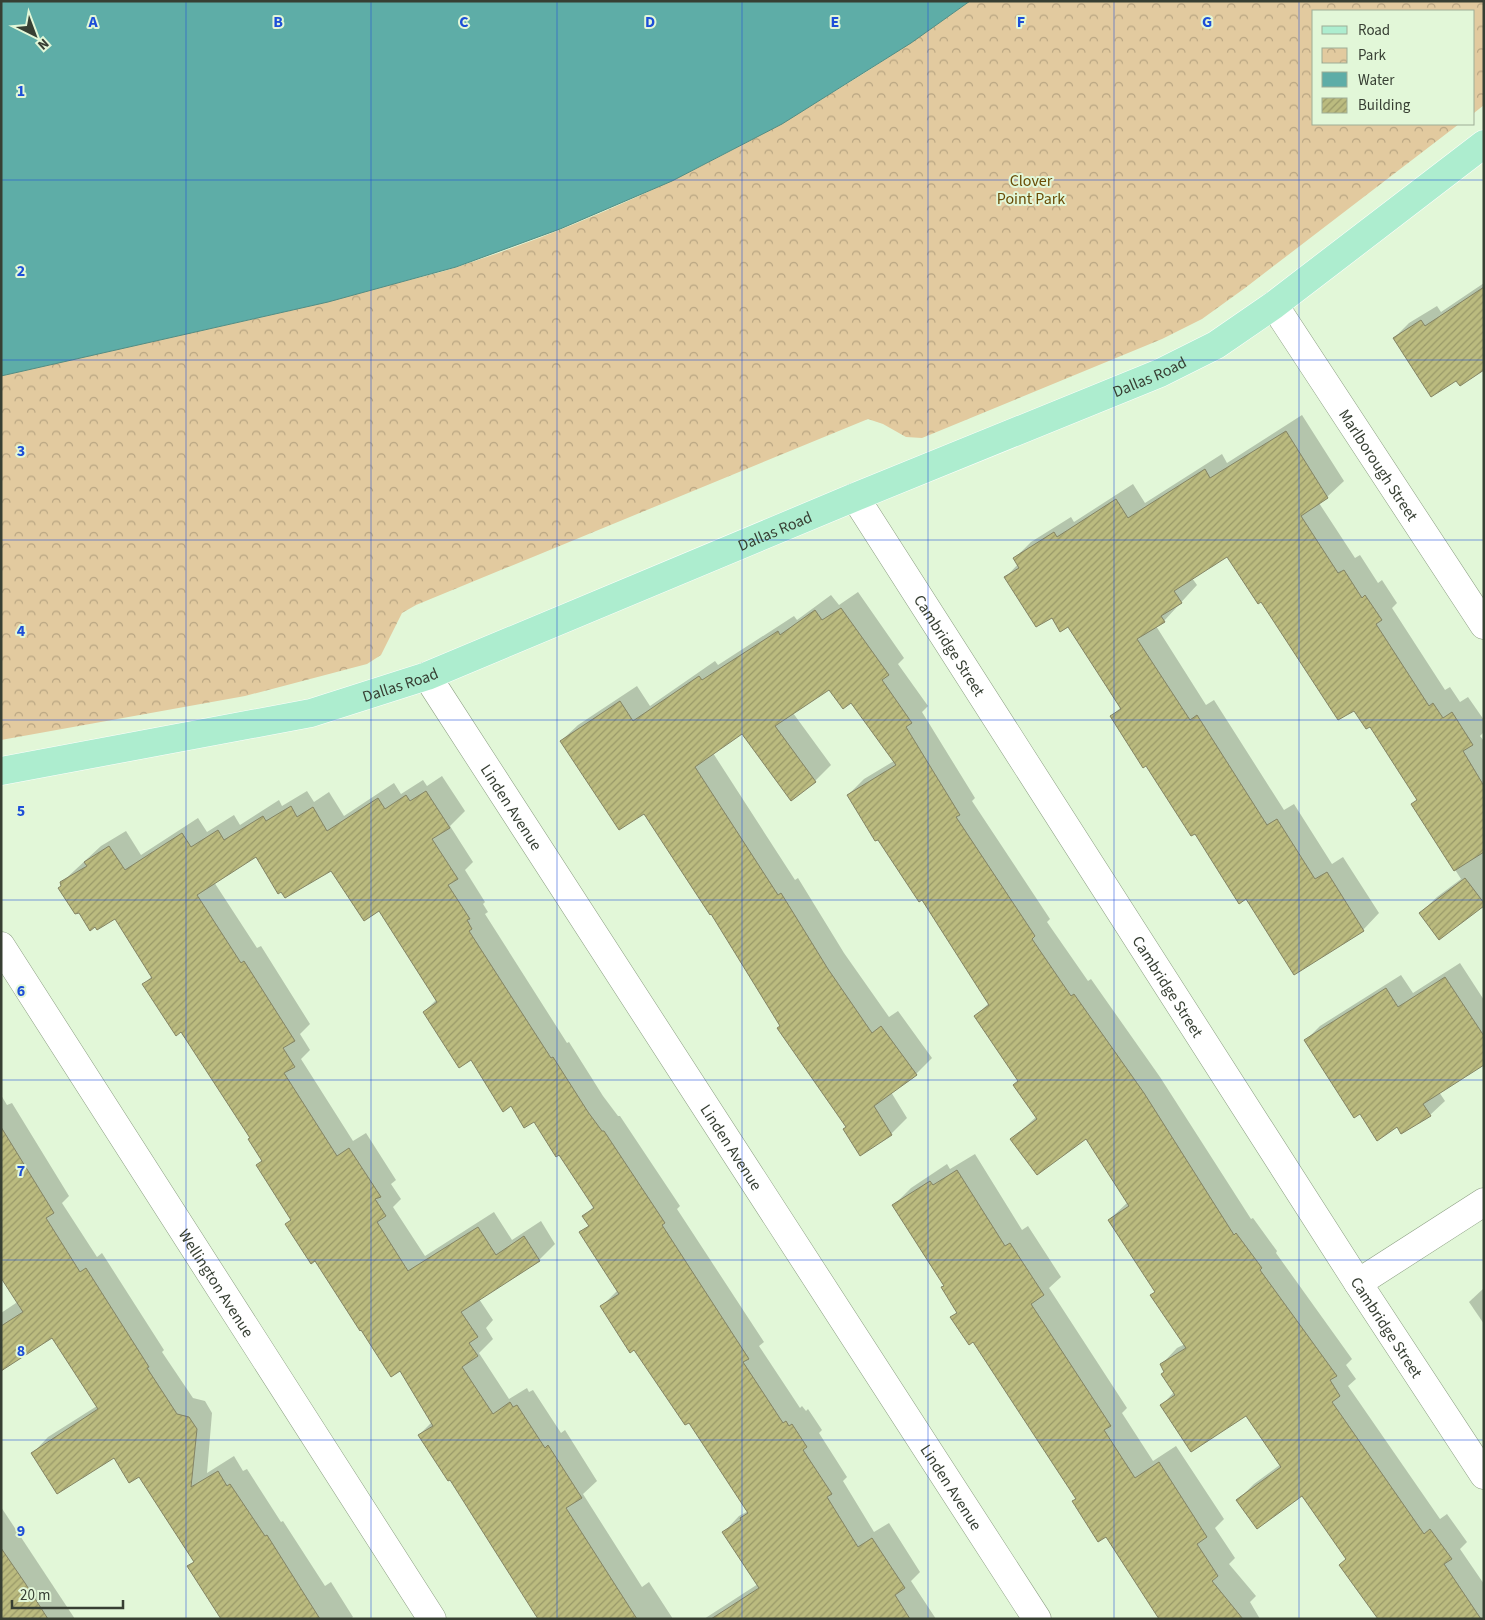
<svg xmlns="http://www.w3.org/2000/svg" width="1485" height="1620" font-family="'Source Sans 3',sans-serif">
	<defs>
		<pattern id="park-crowns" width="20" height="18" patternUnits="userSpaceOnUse" patternTransform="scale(1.25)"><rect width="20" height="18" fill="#e2ca9f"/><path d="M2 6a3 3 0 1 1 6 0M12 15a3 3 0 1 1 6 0" fill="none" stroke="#b8a582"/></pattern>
		<pattern id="building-hatch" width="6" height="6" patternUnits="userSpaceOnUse" patternTransform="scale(1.25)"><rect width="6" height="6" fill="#bbbb7f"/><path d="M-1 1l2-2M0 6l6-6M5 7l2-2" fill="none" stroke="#999969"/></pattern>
	</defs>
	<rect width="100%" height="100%" fill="#e2f7d8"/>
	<path fill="url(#park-crowns)" d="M970,1H1484V105L1474,113V11H1314V124H1459L1245,288L1202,319L1162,339L922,438L906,437L883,424L868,419L416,605L402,613L381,655L367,664L245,696L1,740V376C87,355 172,337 258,318C306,307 354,295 401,282C420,277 439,273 457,267C642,207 813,115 970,1Z"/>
	<polygon fill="#5eada7" stroke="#528c84" points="1,1 970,1 911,43 782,124 672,181 560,229 456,267 328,302 1,376"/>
	<g fill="#0003">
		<polygon points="1484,283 1484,368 1456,379 1394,338 1409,323 1437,306 1441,312"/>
		<polygon points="1302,415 1344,481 1327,497 1319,503 1355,558 1360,555 1378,583 1382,580 1397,603 1392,608 1445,690 1450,687 1460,702 1468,697 1484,720 1484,732 1480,736 1484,741 1484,906 1420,913 1437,897 1461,879 1413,804 1418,799 1370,725 1354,709 1261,600 1228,555 1192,578 1197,585 1164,621 1156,626 1206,705 1214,700 1284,810 1294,804 1332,864 1343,857 1379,913 1363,930 1295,973 1247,897 1195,833 1112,716 1121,707 1069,625 1052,616 1006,577 1018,564 1015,558 1031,542 1071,517 1074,522 1133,484 1145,503 1222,454 1227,463"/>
		<polygon points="858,592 904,658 898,664 928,706 922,712 975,798 972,801 1050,919 1047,922 1088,981 1091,979 1160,1077 1251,1219 1253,1218 1277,1251 1276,1253 1352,1359 1346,1365 1356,1379 1348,1386 1440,1519 1447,1514 1467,1542 1460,1549 1484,1584 1484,1619 1379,1619 1347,1558 1302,1494 1238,1500 1254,1484 1281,1464 1247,1414 1162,1405 1174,1392 1161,1365 1177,1348 1185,1344 1152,1295 1156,1291 1109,1220 1128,1202 1086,1137 1012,1139 1037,1116 1019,1081 975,1016 989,1003 922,898 848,795 864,779 894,761 852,701 829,689 793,713 831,765 815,781 743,733 713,753 795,880 798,878 844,953 889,1017 898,1011 932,1058 916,1074 891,1092 907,1118 891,1134 847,1127 711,912 644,812 561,741 578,725 637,686 650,706 715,661 718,665 794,616 797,620 831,595 839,605"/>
		<polygon points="442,776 465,811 450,826 473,862 465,870 485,902 483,904 488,912 485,914 567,1043 569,1042 603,1096 618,1116 620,1116 680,1206 677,1209 764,1342 759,1346 800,1408 802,1406 806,1411 808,1409 822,1430 819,1433 847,1477 843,1481 874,1532 889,1523 920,1572 911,1581 936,1619 704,1619 758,1584 724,1532 739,1516 748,1511 689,1421 602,1306 618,1290 581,1233 590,1224 584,1216 594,1206 559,1153 534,1120 511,1105 471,1059 424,1012 437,999 379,910 331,869 256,855 214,882 257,948 261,946 310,1024 300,1034 310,1050 301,1059 353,1141 366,1133 396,1180 391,1184 401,1199 393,1207 425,1256 494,1212 512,1240 541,1221 555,1244 539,1260 479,1299 493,1320 486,1328 493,1339 479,1353 509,1399 527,1388 529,1392 533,1390 561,1433 565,1430 597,1481 583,1494 642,1587 649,1582 673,1619 548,1619 419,1435 432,1422 400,1369 286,1224 292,1219 258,1165 263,1160 251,1138 182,1030 144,984 152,976 115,917 63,885 61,883 101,846 126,831 141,855 198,818 207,832 234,815 240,825 279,800 282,806 307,791 314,802 329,792 344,816 394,783 401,794 423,780 427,786"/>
		<polygon points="1460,963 1484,1000 1484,1064 1439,1092 1445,1101 1430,1115 1397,1126 1360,1112 1306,1040 1320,1026 1401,975 1413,993"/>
		<polygon points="1,1095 7,1105 12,1103 69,1196 62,1203 97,1257 102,1253 164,1350 162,1352 193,1398 205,1401 212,1413 207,1473 234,1456 243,1471 247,1469 281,1522 283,1521 325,1586 331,1582 353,1617 351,1619 223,1619 189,1567 195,1561 139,1475 114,1457 33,1453 48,1437 97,1406 52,1336 1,1369 1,1313 19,1301 1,1271"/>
		<polygon points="975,1154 1022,1230 1028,1226 1061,1277 1049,1288 1127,1408 1122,1413 1153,1461 1176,1446 1224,1519 1215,1528 1235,1558 1229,1564 1256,1596 1250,1602 1260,1619 1161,1619 1107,1535 1077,1498 973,1340 952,1317 958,1311 945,1285 894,1205 911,1188 947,1164 950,1169"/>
		<polygon points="1484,1288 1484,1324 1469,1302"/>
		<polygon points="1,1507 75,1619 1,1619"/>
	</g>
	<g fill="url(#building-hatch)" stroke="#848465">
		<polygon points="1484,287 1484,370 1460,386 1456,381 1431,397 1393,338 1421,320 1425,326"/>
		<polygon points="1286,431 1328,498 1301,516 1338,573 1344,570 1362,598 1365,595 1382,620 1376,624 1429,706 1433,703 1443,718 1452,712 1473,745 1463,751 1484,786 1484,852 1454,871 1411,804 1417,800 1370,727 1366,729 1354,711 1338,720 1261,602 1258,604 1227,557 1174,591 1182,603 1161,616 1165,622 1137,639 1190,720 1197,715 1267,825 1277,819 1315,879 1327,872 1364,931 1294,975 1246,899 1239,904 1195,834 1191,836 1146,766 1143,768 1110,716 1121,709 1068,627 1060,632 1052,618 1036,627 1004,577 1019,568 1013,558 1054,532 1057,537 1116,499 1128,518 1205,469 1210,478"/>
		<polygon points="841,608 889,675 882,680 912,723 906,727 960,815 956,817 1035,936 1032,939 1071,996 1074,994 1144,1093 1234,1235 1236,1233 1262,1268 1260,1270 1337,1376 1330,1380 1340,1396 1332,1402 1424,1534 1430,1529 1452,1559 1444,1564 1481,1619 1378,1619 1339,1565 1346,1559 1302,1496 1257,1529 1236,1500 1281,1467 1246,1416 1191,1452 1160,1405 1175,1395 1161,1374 1164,1372 1160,1364 1186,1348 1150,1295 1155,1292 1108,1220 1129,1206 1086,1139 1037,1175 1010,1139 1037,1119 1013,1085 1018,1081 974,1016 989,1005 922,900 919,902 878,840 875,841 847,795 896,765 851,703 843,709 829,690 775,726 816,782 791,801 742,734 695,767 778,895 781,893 828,969 872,1033 881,1026 917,1075 874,1106 892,1135 860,1156 843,1129 846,1127 777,1028 780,1026 711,914 710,915 644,814 619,830 560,741 620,701 633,721 699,676 702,680 778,631 780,635 815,610 822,620"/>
		<polygon points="426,791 450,828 432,839 458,879 448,885 470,919 467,920 472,929 469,931 551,1058 553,1057 588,1112 602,1131 604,1131 665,1223 662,1225 749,1359 743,1362 783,1423 786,1421 789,1426 792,1424 807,1447 803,1450 832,1494 827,1497 858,1547 872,1538 905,1588 895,1595 910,1619 711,1619 759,1588 722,1532 741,1520 740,1518 748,1513 689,1423 685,1425 634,1350 630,1353 600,1306 619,1294 579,1232 589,1226 582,1216 594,1208 559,1155 556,1157 534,1122 524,1128 511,1106 503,1112 471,1060 459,1068 423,1012 437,1002 379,911 364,921 331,871 285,898 281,892 278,894 256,857 197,895 241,963 244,961 295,1041 283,1048 295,1067 284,1073 337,1156 349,1148 381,1197 375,1199 386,1216 377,1222 408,1271 478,1227 496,1255 524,1236 540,1261 461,1312 478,1337 469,1343 478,1356 462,1367 493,1414 510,1402 513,1407 517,1405 545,1448 548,1445 582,1498 566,1508 637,1619 538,1619 450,1480 448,1481 418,1435 433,1426 400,1371 391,1377 361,1330 360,1331 315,1261 311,1264 285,1224 291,1220 256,1165 262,1161 248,1139 250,1138 181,1032 176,1036 142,984 152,978 115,919 97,930 95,927 90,931 79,913 75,914 58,888 61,886 60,882 87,866 84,862 109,846 125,870 182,833 191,847 218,830 224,840 263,816 266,821 291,806 297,817 313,807 327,831 378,798 385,809 406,795 410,801"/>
		<polygon points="1465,878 1484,903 1484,906 1439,940 1419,913"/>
		<polygon points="1445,977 1484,1036 1484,1065 1423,1104 1431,1116 1401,1134 1397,1127 1377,1141 1360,1114 1354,1118 1304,1040 1386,988 1398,1007"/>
		<polygon points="1,1127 54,1213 46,1218 80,1272 86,1268 149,1367 147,1368 177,1414 189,1417 197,1429 191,1487 218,1471 227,1486 230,1484 265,1536 267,1535 320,1619 221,1619 187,1566 194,1562 139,1477 129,1483 114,1458 57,1494 31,1453 98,1409 52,1338 1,1371 1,1326 23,1312 1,1278"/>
		<polygon points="957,1170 1005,1246 1010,1243 1044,1295 1031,1304 1111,1426 1104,1430 1135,1478 1159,1462 1207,1537 1197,1544 1218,1576 1212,1581 1243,1619 1159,1619 1106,1537 1098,1542 1072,1501 1076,1499 973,1342 969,1345 950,1317 957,1313 941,1287 944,1286 892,1205 930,1181 933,1185"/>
		<polygon points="1,1548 25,1583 48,1619 1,1619"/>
	</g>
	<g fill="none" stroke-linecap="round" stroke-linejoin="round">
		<defs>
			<g id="minor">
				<path id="s1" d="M1274,305L1484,625"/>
				<path id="s2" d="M855,497L1358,1283L1484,1475"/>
				<path id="s3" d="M427,676L1037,1619"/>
				<path id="s4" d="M1,946L432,1619"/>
				<polyline points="1358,1283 1484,1202"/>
			</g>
			<g id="major">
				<path id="s5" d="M1,771L311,713L427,676L855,497L1160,373L1216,345L1274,305L1484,144"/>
			</g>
		</defs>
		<use href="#minor" stroke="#8c9f83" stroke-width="29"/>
		<use href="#major" stroke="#fff" stroke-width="29"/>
		<use href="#minor" stroke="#fff" stroke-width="28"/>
		<use href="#major" stroke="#adedcf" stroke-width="28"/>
	</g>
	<path fill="none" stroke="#1d4ed8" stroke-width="1" stroke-opacity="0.55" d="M186,1V1619M371,1V1619M557,1V1619M742,1V1619M928,1V1619M1114,1V1619M1299,1V1619M1,180H1484M1,360H1484M1,540H1484M1,720H1484M1,900H1484M1,1080H1484M1,1260H1484M1,1440H1484"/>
	<g text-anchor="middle" stroke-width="4" stroke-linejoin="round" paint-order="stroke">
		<g font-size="16" fill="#694c06" stroke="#e2f7d8">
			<text x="1031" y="186">Clover<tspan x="1031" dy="18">Point Park</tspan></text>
		</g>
		<g font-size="16" fill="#373f33" stroke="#e2f7d8">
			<text dy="6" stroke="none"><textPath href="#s5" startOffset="1219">Dallas Road</textPath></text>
			<text dy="6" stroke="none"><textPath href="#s1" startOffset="191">Marlborough Street</textPath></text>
			<text dy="6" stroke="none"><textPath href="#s5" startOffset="814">Dallas Road</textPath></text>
			<text dy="6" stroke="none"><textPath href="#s2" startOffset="176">Cambridge Street</textPath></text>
			<text dy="6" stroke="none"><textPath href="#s5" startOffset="409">Dallas Road</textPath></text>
			<text dy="6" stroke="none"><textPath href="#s3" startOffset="156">Linden Avenue</textPath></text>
			<text dy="6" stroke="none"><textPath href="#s2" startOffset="581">Cambridge Street</textPath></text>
			<text dy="6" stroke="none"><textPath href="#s3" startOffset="561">Linden Avenue</textPath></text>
			<text dy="6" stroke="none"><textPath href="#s4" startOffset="400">Wellington Avenue</textPath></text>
			<text dy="6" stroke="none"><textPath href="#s2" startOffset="986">Cambridge Street</textPath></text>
			<text dy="6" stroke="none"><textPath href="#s3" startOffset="966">Linden Avenue</textPath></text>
		</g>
	</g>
	<g font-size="16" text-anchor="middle" font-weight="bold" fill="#1d4ed8" stroke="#e2f7d8" stroke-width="4" stroke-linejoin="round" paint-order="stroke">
		<text x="93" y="27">A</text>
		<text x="278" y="27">B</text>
		<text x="464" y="27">C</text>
		<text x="650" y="27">D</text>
		<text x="835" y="27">E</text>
		<text x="1021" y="27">F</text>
		<text x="1207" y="27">G</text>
		<text x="21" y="96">1</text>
		<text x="21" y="276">2</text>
		<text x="21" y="456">3</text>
		<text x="21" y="636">4</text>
		<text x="21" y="816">5</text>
		<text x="21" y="996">6</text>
		<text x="21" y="1176">7</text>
		<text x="21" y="1356">8</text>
		<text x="21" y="1536">9</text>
	</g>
	<rect width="1485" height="1620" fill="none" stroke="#373f33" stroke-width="5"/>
	<rect x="1312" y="10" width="162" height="115" fill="#e2f7d8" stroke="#9ead96"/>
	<rect x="1322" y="26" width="25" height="8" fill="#adedcf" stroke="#9ead96"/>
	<text x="1358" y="35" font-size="15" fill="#373f33">Road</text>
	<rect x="1322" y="48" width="25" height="15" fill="url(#park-crowns)" stroke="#9ead96"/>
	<text x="1358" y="60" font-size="15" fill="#373f33">Park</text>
	<rect x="1322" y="72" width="25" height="15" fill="#5eada7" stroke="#9ead96"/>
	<text x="1358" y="85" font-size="15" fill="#373f33">Water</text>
	<rect x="1322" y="98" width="25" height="15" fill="url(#building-hatch)" stroke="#9ead96"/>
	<text x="1358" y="110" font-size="15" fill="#373f33">Building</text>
	<g transform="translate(35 35) rotate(138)" stroke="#e2f7d8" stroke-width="4" paint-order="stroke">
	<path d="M0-4L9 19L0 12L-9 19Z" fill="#373f33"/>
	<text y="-8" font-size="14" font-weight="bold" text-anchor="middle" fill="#373f33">N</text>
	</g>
	<path d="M12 1600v8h111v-8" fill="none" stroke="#373f33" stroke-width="2.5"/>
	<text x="20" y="1600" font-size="15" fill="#373f33" stroke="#e2f7d8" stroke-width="4" paint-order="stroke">20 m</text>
</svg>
